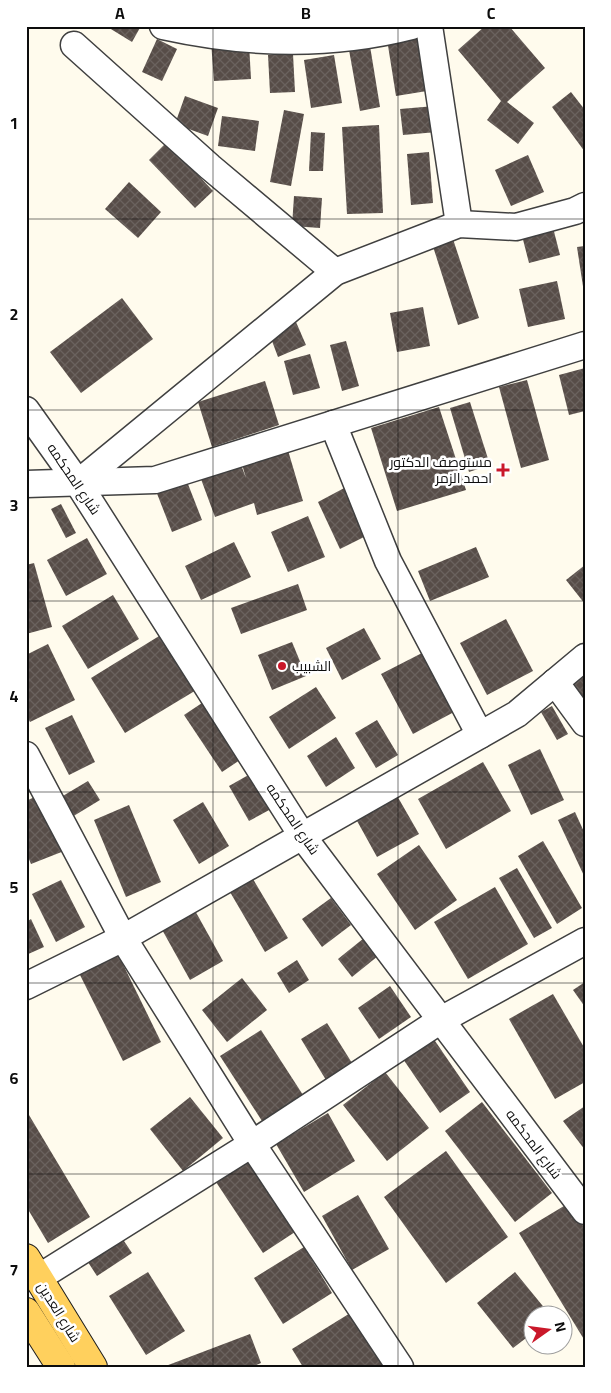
<svg xmlns="http://www.w3.org/2000/svg" width="611" height="1393" font-family="Georgia,Cairo,serif">
	<defs>
		<pattern id="building-cross-hatch" width="8" height="8" patternUnits="userSpaceOnUse" patternTransform="scale(1.25)"><rect width="8" height="8" fill="#574d48"/><path d="M0 0l8 8M0 8l8-8" fill="none" stroke="#6a625e"/></pattern>
	</defs>
	<rect width="100%" height="100%" fill="#fffbed"/>
	<g fill="url(#building-cross-hatch)">
		<polygon points="106,26 141,26 132,42"/>
		<polygon points="248,26 251,79 214,81 210,28"/>
		<polygon points="485,26 509,26 545,68 507,102 534,123 518,144 487,120 501,101 458,50"/>
		<polygon points="417,28 427,91 396,96 386,33"/>
		<polygon points="157,39 177,49 162,81 142,72"/>
		<polygon points="370,46 380,107 360,111 349,50"/>
		<polygon points="293,54 295,92 270,93 268,55"/>
		<polygon points="334,55 342,103 311,108 304,60"/>
		<polygon points="571,92 585,110 585,152 552,107"/>
		<polygon points="185,96 218,108 208,136 175,124"/>
		<polygon points="435,106 437,132 403,135 400,109"/>
		<polygon points="284,110 304,114 291,186 270,182"/>
		<polygon points="222,116 259,121 255,151 218,146"/>
		<polygon points="379,125 383,213 347,214 342,127"/>
		<polygon points="311,132 325,133 323,171 309,171"/>
		<polygon points="167,142 213,191 195,208 149,160"/>
		<polygon points="429,152 433,203 411,205 407,154"/>
		<polygon points="528,155 544,192 511,206 495,170"/>
		<polygon points="129,182 161,212 138,238 105,209"/>
		<polygon points="294,196 322,198 320,228 292,226"/>
		<polygon points="549,212 560,255 529,263 518,220"/>
		<polygon points="450,230 479,318 458,325 430,237"/>
		<polygon points="585,246 585,293 584,293 577,247"/>
		<polygon points="557,281 565,319 528,327 519,289"/>
		<polygon points="122,298 153,339 81,393 50,352"/>
		<polygon points="423,307 430,346 397,352 390,313"/>
		<polygon points="296,322 306,345 278,357 269,333"/>
		<polygon points="346,341 359,386 342,391 330,345"/>
		<polygon points="310,354 320,388 293,395 284,361"/>
		<polygon points="585,368 585,411 569,415 559,375"/>
		<polygon points="527,380 549,460 521,468 499,387"/>
		<polygon points="265,381 279,425 212,447 198,402"/>
		<polygon points="470,402 490,465 469,472 450,408"/>
		<polygon points="439,407 466,490 397,511 371,428"/>
		<polygon points="287,447 303,501 257,515 254,503 215,517 198,471 238,457 246,478 241,461"/>
		<polygon points="186,479 202,520 172,532 156,491"/>
		<polygon points="348,486 372,533 340,549 318,502"/>
		<polygon points="61,504 76,533 66,538 51,509"/>
		<polygon points="308,516 325,557 288,572 271,532"/>
		<polygon points="87,538 107,574 66,596 47,560"/>
		<polygon points="234,542 251,577 201,600 185,566"/>
		<polygon points="476,547 489,577 430,601 418,571"/>
		<polygon points="34,563 52,627 26,634 26,565"/>
		<polygon points="585,565 585,604 566,580"/>
		<polygon points="298,584 307,610 241,634 231,608"/>
		<polygon points="113,595 139,639 88,669 62,626"/>
		<polygon points="506,619 533,671 487,695 460,643"/>
		<polygon points="364,628 381,659 342,680 326,648"/>
		<polygon points="164,633 198,689 125,733 91,678"/>
		<polygon points="292,642 306,676 272,690 258,655"/>
		<polygon points="48,644 75,700 30,722 26,715 26,655"/>
		<polygon points="422,653 454,712 413,734 381,674"/>
		<polygon points="585,669 585,697 582,699 569,682"/>
		<polygon points="316,687 336,718 289,749 269,717"/>
		<polygon points="208,699 246,756 222,772 184,715"/>
		<polygon points="552,706 568,734 557,740 541,712"/>
		<polygon points="72,715 95,762 69,775 45,728"/>
		<polygon points="377,720 398,755 376,768 355,733"/>
		<polygon points="336,737 355,768 326,787 307,756"/>
		<polygon points="540,749 564,800 531,815 508,765"/>
		<polygon points="483,762 511,811 446,849 418,799"/>
		<polygon points="252,773 271,809 249,821 229,786"/>
		<polygon points="88,781 100,800 67,820 56,800"/>
		<polygon points="392,787 419,834 377,857 351,810"/>
		<polygon points="41,794 64,851 31,864 26,852 26,801"/>
		<polygon points="203,802 229,846 199,864 173,820"/>
		<polygon points="129,805 161,882 126,897 94,820"/>
		<polygon points="575,812 585,834 585,878 558,820"/>
		<polygon points="543,841 582,908 557,924 518,856"/>
		<polygon points="419,845 457,900 415,930 377,874"/>
		<polygon points="517,868 552,928 534,938 499,878"/>
		<polygon points="253,879 288,938 265,952 230,892"/>
		<polygon points="61,880 85,927 56,942 32,894"/>
		<polygon points="495,887 528,944 468,979 434,922"/>
		<polygon points="331,898 351,925 322,947 302,919"/>
		<polygon points="193,907 223,961 190,980 160,926"/>
		<polygon points="31,919 44,947 26,955 26,922"/>
		<polygon points="364,938 378,956 352,977 338,959"/>
		<polygon points="115,948 161,1042 123,1061 76,967"/>
		<polygon points="297,960 309,980 289,993 277,973"/>
		<polygon points="242,978 267,1010 227,1042 202,1010"/>
		<polygon points="585,982 585,1007 573,990"/>
		<polygon points="390,986 411,1017 379,1039 358,1008"/>
		<polygon points="553,994 585,1049 585,1082 555,1099 509,1019"/>
		<polygon points="327,1023 352,1063 326,1080 301,1039"/>
		<polygon points="261,1030 303,1095 262,1121 220,1056"/>
		<polygon points="433,1038 470,1092 440,1113 403,1059"/>
		<polygon points="385,1072 429,1128 387,1161 343,1105"/>
		<polygon points="190,1097 223,1138 183,1171 150,1129"/>
		<polygon points="482,1102 552,1193 515,1222 445,1131"/>
		<polygon points="585,1106 585,1150 563,1121"/>
		<polygon points="26,1110 90,1217 48,1243 26,1206"/>
		<polygon points="328,1113 355,1161 304,1192 276,1144"/>
		<polygon points="446,1151 508,1237 446,1283 384,1197"/>
		<polygon points="246,1158 295,1232 263,1253 214,1179"/>
		<polygon points="358,1195 389,1249 352,1270 322,1216"/>
		<polygon points="569,1203 585,1229 585,1341 519,1233"/>
		<polygon points="118,1232 132,1253 97,1276 84,1256"/>
		<polygon points="304,1247 332,1293 283,1324 254,1278"/>
		<polygon points="148,1272 185,1331 146,1355 109,1296"/>
		<polygon points="515,1272 551,1316 534,1316 534,1332 513,1348 477,1303"/>
		<polygon points="360,1307 398,1367 303,1367 292,1349"/>
		<polygon points="250,1334 261,1363 252,1367 163,1367"/>
	</g>
	<g fill="none" stroke-linecap="round" stroke-linejoin="round">
		<defs>
			<g id="minor">
				<path d="M163,26C245,44 330,47 412,26"/>
				<polyline points="429,26 459,224"/>
				<polyline points="74,45 210,167 335,272"/>
				<polyline points="26,410 78,483 303,837 585,1211"/>
				<polyline points="333,424 388,561 480,735"/>
				<polyline points="78,483 335,272 459,224 516,227 575,211 585,206"/>
				<polyline points="26,484 155,480 585,345"/>
				<polyline points="555,682 585,723"/>
				<polyline points="26,755 123,938 252,1144 400,1367"/>
				<polyline points="26,986 123,938 517,714 585,657"/>
				<polyline points="38,1278 252,1144 441,1020 585,941"/>
			</g>
			<g id="major">
				<polyline points="26,1258 93,1367"/>
				<polyline points="26,1312 61,1367"/>
			</g>
		</defs>
		<use href="#minor" stroke="#404040" stroke-width="29"/>
		<use href="#major" stroke="#1e1e1e" stroke-width="30"/>
		<use href="#minor" stroke="#fff" stroke-width="26"/>
		<use href="#major" stroke="#ffd05d" stroke-width="28"/>
	</g>
	<path fill="none" stroke="#0d0d0d" stroke-width="1" stroke-opacity="0.55" d="M213,26V1367M398,26V1367M26,219H585M26,410H585M26,601H585M26,792H585M26,983H585M26,1174H585"/>
	<g fill="#ca182a" stroke="#fff" stroke-width="2">
		<path d="M500.5 462.5h5v5h5v5h-5v5h-5v-5h-5v-5h5z"/>
		<circle cx="282" cy="666" r="5"/>
	</g>
	<g text-anchor="middle" stroke-width="5" stroke-linejoin="round" paint-order="stroke">
		<g font-size="14" fill="#0d0d0d" stroke="#fff" text-anchor="end">
			<text x="492" y="467">مستوصف الدكتور<tspan x="492" dy="16">احمد الزمر</tspan></text>
			<text x="292" y="671" text-anchor="start">الشبيب</text>
		</g>
		<g font-size="14" fill="#0d0d0d" stroke="#fff">
			<text transform="translate(74 479) rotate(56)" y="5">شارع المحكمه</text>
			<text transform="translate(293 819) rotate(56)" y="5">شارع المحكمه</text>
			<text transform="translate(534 1144) rotate(53)" y="5">شارع المحكمه</text>
			<text transform="translate(59 1312) rotate(58)" y="5">شارع العدين</text>
		</g>
	</g>
	<rect width="611" height="1393" fill="none" stroke="#ffffff" stroke-width="55"/>
	<g transform="translate(548 1330) rotate(76)"><circle r="24" fill="#ffffff" stroke="#9e9e9e"/>
	<path d="M0-4L9 19L0 12L-9 19Z" fill="#ca182a"/>
	<text y="-8" font-size="14" font-weight="bold" text-anchor="middle" fill="#0d0d0d">N</text>
	</g>
	<rect x="28" y="28" width="556" height="1338" fill="none" stroke="#0d0d0d" stroke-width="2"/>
	<g font-size="16" text-anchor="middle" font-weight="bold" fill="#0d0d0d">
		<text x="120" y="19">A</text>
		<text x="306" y="19">B</text>
		<text x="491" y="19">C</text>
		<text x="14" y="129">1</text>
		<text x="14" y="320">2</text>
		<text x="14" y="511">3</text>
		<text x="14" y="702">4</text>
		<text x="14" y="893">5</text>
		<text x="14" y="1084">6</text>
		<text x="14" y="1276">7</text>
	</g>
</svg>
